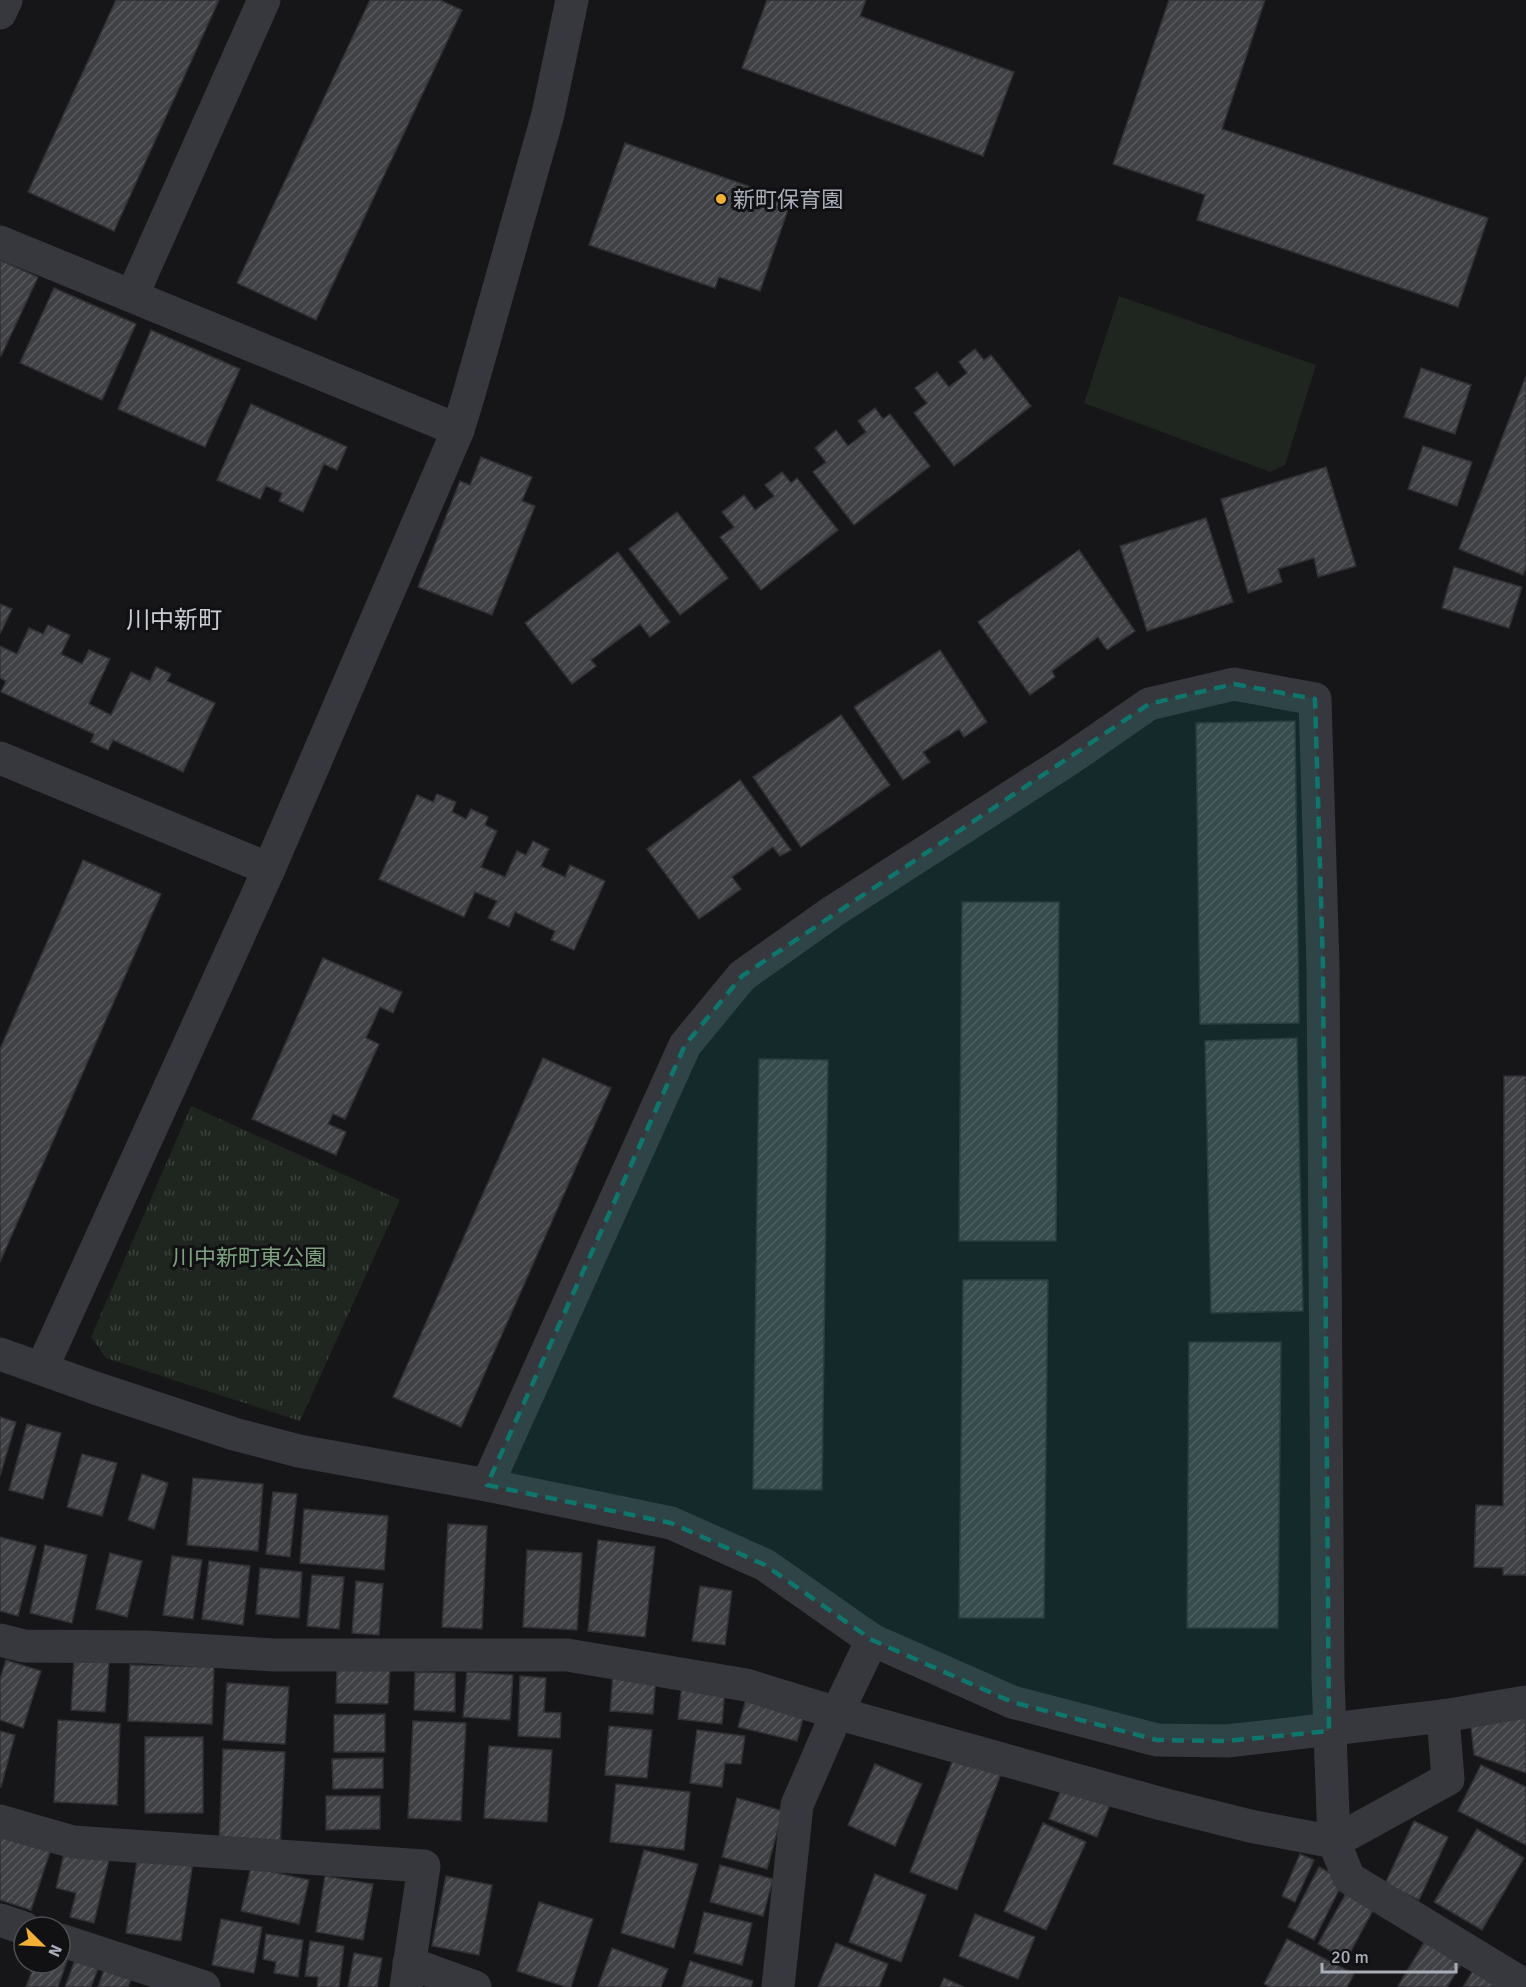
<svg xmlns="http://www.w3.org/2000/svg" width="1526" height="1987" font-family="Signika,'Noto Sans JP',sans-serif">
	<defs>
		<pattern id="grass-tufts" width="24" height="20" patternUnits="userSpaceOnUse" patternTransform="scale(1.5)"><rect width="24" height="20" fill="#1e261f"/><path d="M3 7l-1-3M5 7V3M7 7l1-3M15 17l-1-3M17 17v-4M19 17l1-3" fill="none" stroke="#3c433d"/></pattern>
		<pattern id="building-hatch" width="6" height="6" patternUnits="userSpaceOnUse" patternTransform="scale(1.5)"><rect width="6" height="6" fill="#404145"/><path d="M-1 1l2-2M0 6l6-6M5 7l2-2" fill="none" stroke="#595a5e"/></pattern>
	</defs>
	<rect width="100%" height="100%" fill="#161618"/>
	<polygon fill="url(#grass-tufts)" points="191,1106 400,1200 300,1421 106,1358 91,1337"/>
	<polygon fill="#1e261f" points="1119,296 1316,365 1285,465 1270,472 1084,403"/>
	<g fill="url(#building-hatch)" stroke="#303034" stroke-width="1.5">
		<polygon points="116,0 219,0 114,231 28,192"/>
		<polygon points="370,0 440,0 462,10 316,320 237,283"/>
		<polygon points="767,0 866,0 860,16 1014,72 983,156 742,68"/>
		<polygon points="1169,0 1265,0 1222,129 1488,218 1458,307 1197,220 1205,195 1113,164"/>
		<polygon points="625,143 791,201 760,291 719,277 715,288 589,245"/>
		<polygon points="0,260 38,277 1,356 0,355"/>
		<polygon points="54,288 136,324 102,400 20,363"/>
		<polygon points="151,330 240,369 205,447 118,409"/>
		<polygon points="975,349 984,360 991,355 1031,406 954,466 914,413 927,403 915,388 937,372 949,387 967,373 959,362"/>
		<polygon points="1421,368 1471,385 1455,434 1404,417"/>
		<polygon points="1526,376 1526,568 1523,575 1459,549"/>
		<polygon points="251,404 347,447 337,470 324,464 303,512 279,501 282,493 266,486 260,499 217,480"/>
		<polygon points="875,408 883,419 890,414 930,466 854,525 813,472 826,462 815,448 836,430 848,446 866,432 858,421"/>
		<polygon points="1423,446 1472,462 1457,506 1408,489"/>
		<polygon points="481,457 532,477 522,501 535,506 492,615 418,587 460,481 470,485"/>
		<polygon points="1326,467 1356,566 1318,577 1314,558 1278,569 1282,582 1248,593 1221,499"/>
		<polygon points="782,472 791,483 797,478 838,530 761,590 720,537 734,527 722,512 744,495 755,510 774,496 765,485"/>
		<polygon points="677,512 728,578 680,615 629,549"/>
		<polygon points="1206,518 1233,602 1147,631 1120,546"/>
		<polygon points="1079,550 1135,631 1107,650 1098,637 1052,671 1055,677 1030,695 978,622"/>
		<polygon points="618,552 670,622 650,637 640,624 591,660 596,666 572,684 525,623"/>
		<polygon points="1454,567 1522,587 1509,628 1442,608"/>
		<polygon points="0,604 12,609 0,634"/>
		<polygon points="48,625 70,635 61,654 82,664 89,650 110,659 89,704 111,715 131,672 150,681 156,667 171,674 167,681 215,703 183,772 113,740 108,750 91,742 94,734 1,692 6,681 0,678 0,646 17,654 29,628 43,634"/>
		<polygon points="940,650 987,722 964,737 959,729 923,752 930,762 903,780 854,707"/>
		<polygon points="841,715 890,785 801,847 753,777"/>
		<polygon points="1295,721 1299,1023 1200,1024 1196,723"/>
		<polygon points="740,780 791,850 780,856 773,847 732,877 741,889 699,919 647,849"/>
		<polygon points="437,794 456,802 452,812 466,819 471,809 488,817 485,825 497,831 481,867 505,877 517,851 526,855 533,841 549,849 541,866 565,877 570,865 605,881 574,950 551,940 555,931 515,912 509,927 488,918 497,901 475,892 464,917 379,879 417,795 433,802"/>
		<polygon points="83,860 161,894 0,1262 0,1049"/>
		<polygon points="962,902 1059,902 1056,1241 959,1241"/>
		<polygon points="323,958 402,992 393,1013 380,1007 366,1038 379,1044 345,1119 333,1114 328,1124 346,1132 336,1155 252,1119"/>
		<polygon points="1297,1038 1303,1311 1211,1313 1205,1041"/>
		<polygon points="543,1058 611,1088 461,1427 393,1397"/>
		<polygon points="759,1059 828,1060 822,1490 753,1489"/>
		<polygon points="1504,1076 1526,1076 1526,1575 1503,1575 1503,1568 1474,1567 1476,1505 1503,1506"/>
		<polygon points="963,1280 1048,1280 1044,1618 959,1618"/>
		<polygon points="1189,1342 1281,1342 1278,1628 1187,1628"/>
		<polygon points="0,1417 16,1422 0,1476"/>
		<polygon points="27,1424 61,1433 43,1499 9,1490"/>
		<polygon points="82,1454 117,1463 102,1516 67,1507"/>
		<polygon points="142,1474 168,1483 154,1529 128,1520"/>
		<polygon points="193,1478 263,1484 258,1551 187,1545"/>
		<polygon points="273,1492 297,1494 290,1557 266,1554"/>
		<polygon points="304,1509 388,1516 384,1570 300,1563"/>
		<polygon points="448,1524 487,1526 482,1629 442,1627"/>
		<polygon points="0,1537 36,1546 18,1616 0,1611"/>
		<polygon points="598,1540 655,1547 645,1637 588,1631"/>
		<polygon points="45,1545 87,1555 72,1623 30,1613"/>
		<polygon points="527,1550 582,1553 577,1630 523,1627"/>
		<polygon points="110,1553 142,1561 127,1617 96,1609"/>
		<polygon points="172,1556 202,1560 193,1619 163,1615"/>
		<polygon points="209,1561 250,1566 243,1625 202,1619"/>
		<polygon points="260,1568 302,1572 299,1618 256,1614"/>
		<polygon points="312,1575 344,1577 339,1629 307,1626"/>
		<polygon points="356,1581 383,1584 379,1635 352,1633"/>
		<polygon points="700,1586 732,1591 725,1645 692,1641"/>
		<polygon points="6,1660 41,1671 23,1728 0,1720 0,1679"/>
		<polygon points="74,1660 109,1662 105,1712 71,1710"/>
		<polygon points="130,1665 214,1667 212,1724 128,1721"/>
		<polygon points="337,1666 390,1667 388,1704 336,1703"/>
		<polygon points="415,1672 455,1673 455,1712 414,1710"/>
		<polygon points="467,1672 513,1675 510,1720 463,1717"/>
		<polygon points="613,1674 656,1677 653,1714 610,1711"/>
		<polygon points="520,1676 546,1678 544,1712 561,1713 560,1738 518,1736"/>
		<polygon points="227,1683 289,1687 285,1744 223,1740"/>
		<polygon points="682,1685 725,1689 722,1724 678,1719"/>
		<polygon points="747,1696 805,1711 797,1741 738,1727"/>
		<polygon points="1526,1712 1526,1773 1474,1755 1470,1718"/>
		<polygon points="385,1714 385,1752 334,1752 334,1715"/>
		<polygon points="58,1720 120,1724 117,1805 54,1802"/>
		<polygon points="413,1721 466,1723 461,1821 408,1818"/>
		<polygon points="609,1726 652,1730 647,1778 605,1775"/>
		<polygon points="697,1730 745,1736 741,1764 725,1763 722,1787 690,1783"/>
		<polygon points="0,1731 15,1735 1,1787 0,1787"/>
		<rect x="145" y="1737" width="58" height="76"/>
		<polygon points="489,1746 552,1750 547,1822 484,1818"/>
		<polygon points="223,1749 285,1752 280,1847 219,1845"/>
		<polygon points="954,1757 1001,1774 957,1890 910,1872"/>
		<polygon points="383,1758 383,1788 333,1789 332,1759"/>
		<polygon points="875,1764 922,1784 895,1846 848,1825"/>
		<polygon points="1481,1765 1526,1787 1526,1845 1458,1811"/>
		<polygon points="616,1784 690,1792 684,1850 610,1842"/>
		<polygon points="1063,1785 1110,1804 1097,1837 1049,1819"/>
		<polygon points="326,1796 380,1796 380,1829 326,1830"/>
		<polygon points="737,1798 783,1811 767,1869 722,1857"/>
		<polygon points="1414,1821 1448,1837 1419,1900 1385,1884"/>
		<polygon points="1043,1823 1086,1842 1046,1930 1004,1911"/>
		<polygon points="1477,1829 1524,1858 1482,1930 1434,1902"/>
		<polygon points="0,1832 51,1849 31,1910 0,1900"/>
		<polygon points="65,1849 109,1860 94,1923 70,1917 76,1893 56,1888"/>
		<polygon points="644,1850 698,1864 674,1948 621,1933"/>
		<polygon points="138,1854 193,1862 181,1941 126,1933"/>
		<polygon points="1300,1854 1314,1860 1295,1902 1282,1896"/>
		<polygon points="720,1865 773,1879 763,1916 710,1902"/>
		<polygon points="251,1867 309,1880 299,1924 241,1911"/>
		<polygon points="1319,1867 1344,1880 1314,1940 1288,1927"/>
		<polygon points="875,1874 926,1895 901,1962 849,1942"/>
		<polygon points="325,1876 373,1884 363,1940 316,1932"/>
		<polygon points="446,1876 492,1885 479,1955 432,1946"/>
		<polygon points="1349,1888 1377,1903 1346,1960 1318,1944"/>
		<polygon points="539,1902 593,1919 571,1987 566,1987 517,1971"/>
		<polygon points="704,1912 752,1923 742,1965 694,1953"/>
		<polygon points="975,1914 1035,1937 1018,1979 959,1956"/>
		<polygon points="221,1919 262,1927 254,1973 212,1965"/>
		<polygon points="266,1934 303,1940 298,1977 274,1973 276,1962 263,1959"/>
		<polygon points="1428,1936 1465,1958 1447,1987 1400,1987 1398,1986"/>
		<polygon points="1287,1939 1354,1974 1347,1987 1270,1987 1264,1984"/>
		<polygon points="310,1941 344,1946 339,1987 317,1987 318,1977 305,1976"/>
		<polygon points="836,1943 888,1964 879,1987 818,1987"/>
		<polygon points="612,1948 668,1969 661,1987 598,1987"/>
		<polygon points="60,1952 69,1955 58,1987 26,1987 35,1963 60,1963"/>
		<polygon points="354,1953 382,1958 377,1987 348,1987"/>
		<polygon points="76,1957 99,1966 91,1987 65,1987"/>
		<polygon points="690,1961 753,1981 751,1987 682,1987"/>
		<polygon points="105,1967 132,1977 128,1987 98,1987"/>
		<polygon points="1474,1969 1502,1987 1463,1987"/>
		<polygon points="944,1978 964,1987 940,1987"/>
	</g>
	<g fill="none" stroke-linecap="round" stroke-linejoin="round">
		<g stroke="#37383d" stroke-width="33">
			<polyline points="0,13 6,0"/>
			<polyline points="0,242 458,430"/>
			<polyline points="132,296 264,0"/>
			<polyline points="0,758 269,869"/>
			<polyline points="0,1354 95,1388 234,1434 299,1451 487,1485 671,1523 765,1565 872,1640 1012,1702 1157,1740 1227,1741 1443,1716 1526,1702"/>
			<polyline points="42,1368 269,869 458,430 469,394 548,114 572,0"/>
			<polyline points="487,1485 685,1045 742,976 832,912 1068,760 1149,704 1234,684 1315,699 1323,966 1328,1677 1334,1842 1349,1878 1526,1986"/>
			<polyline points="0,1640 24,1646 146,1647 274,1655 567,1655 746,1685 837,1713 1162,1804 1250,1826 1334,1842 1448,1779 1443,1716"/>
			<polyline points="0,1821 73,1842 424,1866 406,1987"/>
			<polyline points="0,1920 24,1928"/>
			<polyline points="60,1940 204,1987"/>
			<polyline points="409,1963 475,1987"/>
			<polyline points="778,1987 797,1805 837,1713 872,1640"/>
		</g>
	</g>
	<path fill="#0f766e" fill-opacity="0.2" stroke="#0f766e" stroke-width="4.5" stroke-dasharray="12 8" stroke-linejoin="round" d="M1234,684L1315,699L1323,966L1329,1731L1227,1741L1157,1740L1012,1702L872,1640L765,1565L671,1523L487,1485L685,1045L742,976L1149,704Z"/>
	<circle fill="#f2b134" stroke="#111113" stroke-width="2" cx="721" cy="199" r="6"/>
	<g text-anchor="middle" stroke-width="6" stroke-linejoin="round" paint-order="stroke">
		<g font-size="22" fill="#a8adb8" stroke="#111113" text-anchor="start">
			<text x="733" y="207">新町保育園</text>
		</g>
		<g font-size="22" fill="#7fa381" stroke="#111113">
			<text x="249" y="1265">川中新町東公園</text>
		</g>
		<g font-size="24" fill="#c9ccd4" stroke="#111113">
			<text x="174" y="628">川中新町</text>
		</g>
	</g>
	<g transform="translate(42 1945) rotate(114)"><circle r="28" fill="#111113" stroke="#4d4f55" stroke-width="1.5"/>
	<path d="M0-4.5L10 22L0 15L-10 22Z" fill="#f2b134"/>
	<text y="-9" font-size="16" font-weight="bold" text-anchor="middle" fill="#a8adb8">N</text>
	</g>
	<path d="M1322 1963v9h134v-9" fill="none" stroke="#a8adb8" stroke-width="3"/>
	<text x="1331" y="1963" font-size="18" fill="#a8adb8" stroke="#111113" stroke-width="4.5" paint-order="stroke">20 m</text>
</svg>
